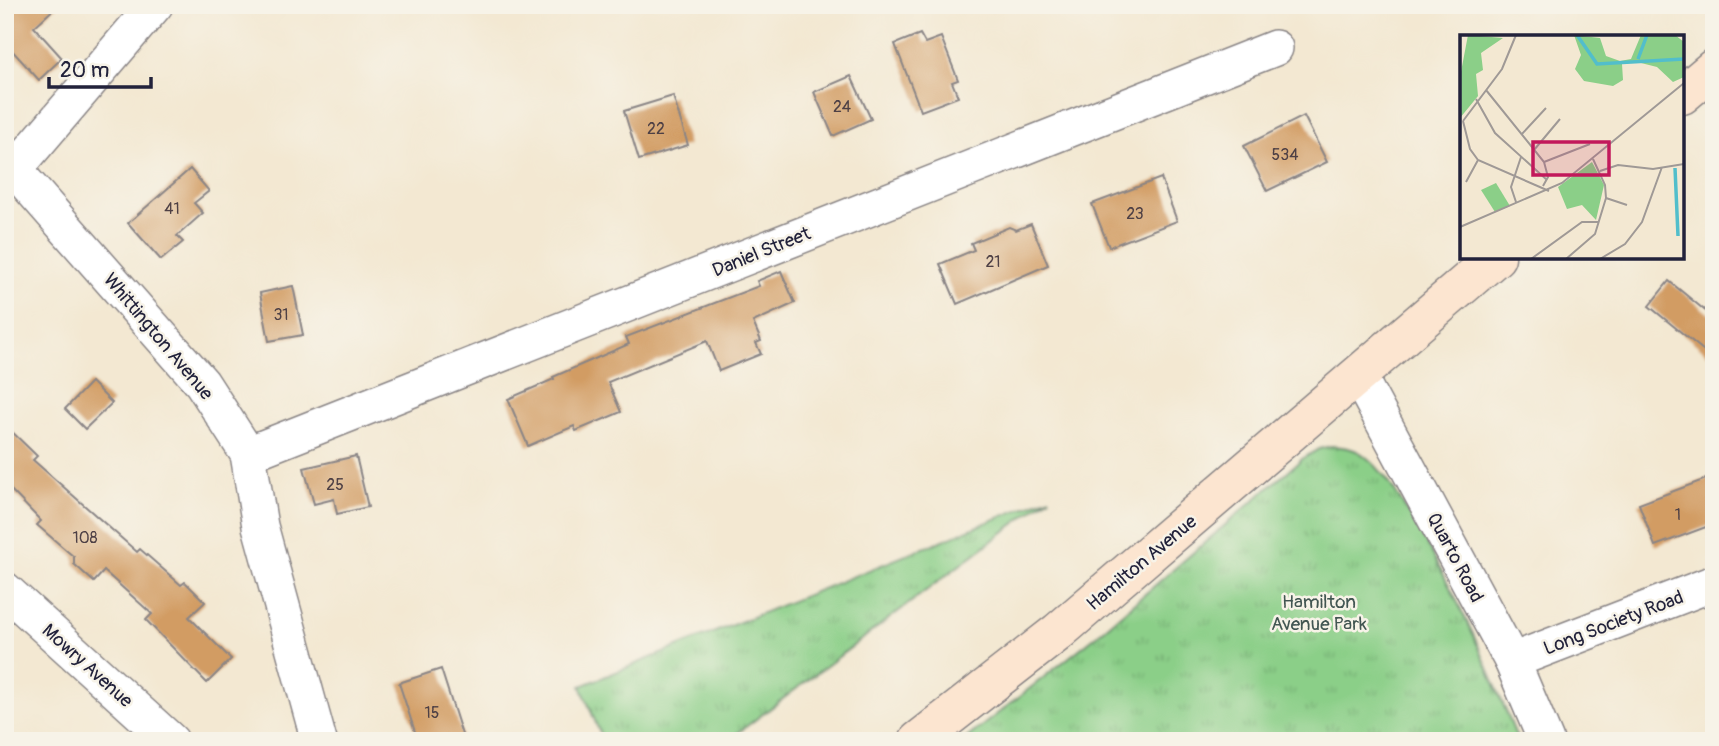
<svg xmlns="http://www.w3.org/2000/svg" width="1719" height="746" font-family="Pangolin,sans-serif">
	<defs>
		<pattern id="grass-tufts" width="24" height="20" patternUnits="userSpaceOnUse" patternTransform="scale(1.75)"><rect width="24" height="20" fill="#8bcf88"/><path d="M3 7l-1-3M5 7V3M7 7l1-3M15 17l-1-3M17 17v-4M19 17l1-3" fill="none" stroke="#78b176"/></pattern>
	</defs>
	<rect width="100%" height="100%" fill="#f7f3e8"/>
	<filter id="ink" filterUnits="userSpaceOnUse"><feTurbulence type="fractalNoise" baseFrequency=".0143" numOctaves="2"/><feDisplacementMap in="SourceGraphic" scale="14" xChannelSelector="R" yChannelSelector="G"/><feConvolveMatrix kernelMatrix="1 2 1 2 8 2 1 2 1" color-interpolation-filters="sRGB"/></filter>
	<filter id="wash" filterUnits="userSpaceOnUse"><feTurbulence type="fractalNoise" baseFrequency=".00686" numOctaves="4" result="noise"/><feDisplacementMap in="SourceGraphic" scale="28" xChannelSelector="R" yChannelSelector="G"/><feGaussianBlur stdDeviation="1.57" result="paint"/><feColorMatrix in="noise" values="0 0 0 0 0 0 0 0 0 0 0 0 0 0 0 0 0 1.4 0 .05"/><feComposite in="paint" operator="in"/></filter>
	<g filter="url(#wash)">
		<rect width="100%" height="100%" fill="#f3e8d2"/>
		<g fill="url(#grass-tufts)" stroke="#567862" stroke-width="2">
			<path d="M1331,446C1344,447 1356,448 1366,457C1386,473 1397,496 1411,517C1455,589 1487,663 1518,741H963L1096,636L1302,459L1319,449Z"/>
			<polygon points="1050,497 727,741 603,741 581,686"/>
		</g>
		<g id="blocks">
			<g fill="#d29c64">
				<polygon points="5,5 58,5 34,27 62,58 39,80 10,48 5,52"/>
				<polygon points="920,34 925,43 941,37 958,80 952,82 958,97 921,111 895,44"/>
				<polygon points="851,76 871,119 833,136 814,92"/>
				<polygon points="673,96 688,145 639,160 624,111"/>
				<polygon points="1304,116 1327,162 1267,191 1244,146"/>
				<polygon points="190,169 209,191 194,203 203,213 177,236 183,242 161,260 128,223"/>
				<polygon points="1161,178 1177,221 1109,247 1092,204"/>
				<polygon points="1031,224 1048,265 957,304 940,264 974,250 971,243 1009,227 1016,230"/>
				<polygon points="781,271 795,303 753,322 761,341 756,343 761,354 719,371 707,341 608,382 621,412 576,431 574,426 528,446 508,399 554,379 553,377 629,344 626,337 759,286 757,281"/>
				<polygon points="1669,281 1714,318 1714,359 1649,306"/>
				<polygon points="293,286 303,335 269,341 260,293"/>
				<polygon points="91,382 112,403 85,429 65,409"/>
				<polygon points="5,425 37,456 33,460 137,552 140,549 181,585 185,582 205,602 189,617 231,659 207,683 146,620 152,614 104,571 94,582 74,564 74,557 37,525 41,521 7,486 5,488"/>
				<polygon points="356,456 368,507 337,514 334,499 314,504 304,468"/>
				<polygon points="1714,476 1714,524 1655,546 1639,504"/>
				<polygon points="441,669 464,741 418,741 399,683"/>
			</g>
		</g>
	</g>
	<g filter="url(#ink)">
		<use href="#blocks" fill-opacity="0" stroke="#8a8586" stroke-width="2"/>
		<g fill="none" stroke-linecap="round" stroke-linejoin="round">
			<defs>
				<g id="street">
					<polyline points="5,159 202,383 248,454 260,526 319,741"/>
					<polyline points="15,169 155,5"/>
					<polyline points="1359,377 1512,661 1546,741"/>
					<polyline points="248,454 1275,48"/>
					<polyline points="5,590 171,741"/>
					<polyline points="1512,661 1714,583"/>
				</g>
				<g id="secondary">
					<polyline points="1682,95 1714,68"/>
					<polyline points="918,741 1058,632 1496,257"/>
				</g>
			</defs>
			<use href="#street" stroke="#8a8586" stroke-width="38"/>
			<use href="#secondary" stroke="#8a8586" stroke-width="41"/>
			<use href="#street" stroke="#fff" stroke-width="35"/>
			<use href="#secondary" stroke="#fce5d0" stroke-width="38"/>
		</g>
	</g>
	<g text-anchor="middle" stroke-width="5" stroke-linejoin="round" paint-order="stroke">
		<g font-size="16" fill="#4e4045">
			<text x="842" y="112">24</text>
			<text x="656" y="134">22</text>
			<text x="1285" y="160">534</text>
			<text x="172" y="214">41</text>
			<text x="1135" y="219">23</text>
			<text x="993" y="267">21</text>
			<text x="281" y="320">31</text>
			<text x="335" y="490">25</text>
			<text x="1678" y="520">1</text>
			<text x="85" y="543">108</text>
			<text x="432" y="718">15</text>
		</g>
		<g font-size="19" fill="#22223b" stroke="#f7f3e8">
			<text transform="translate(761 251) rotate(-22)" y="7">Daniel Street</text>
			<text transform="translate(159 336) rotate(50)" y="7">Whittington Avenue</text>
			<text transform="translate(1456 557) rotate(62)" y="7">Quarto Road</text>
			<text transform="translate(1141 562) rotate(-40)" y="7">Hamilton Avenue</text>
			<text transform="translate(1613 622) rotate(-21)" y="7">Long Society Road</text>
			<text transform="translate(88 665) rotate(42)" y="7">Mowry Avenue</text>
		</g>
		<g font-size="19" fill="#425652" stroke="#f7f3e8">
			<text x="1319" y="608">Hamilton<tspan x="1319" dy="22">Avenue Park</tspan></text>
		</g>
	</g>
	<g transform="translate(1460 35)">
		<rect width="224" height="224" fill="#f3e8d2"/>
		<path d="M8,0L43,3L21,18L23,35L16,39L18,61L0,83V42ZM132,127L144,150L136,185L122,170L107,174L98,152Z" fill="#8bcf88"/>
		<path d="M114,0L140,3L146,21L160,26L171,24L181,0H215L224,7V42L213,47L197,32L177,27L162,29L163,45L153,51L124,46L115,34L121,20Z" fill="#8bcf88"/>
		<path d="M36,148L50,171L35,177L21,155Z" fill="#8bcf88"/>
		<path fill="none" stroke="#52becb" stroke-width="3.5" d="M117,0L137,29L224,24M178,24L187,0M215,133L218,201"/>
		<path fill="none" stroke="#9f9996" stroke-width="2" d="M26,55L84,127L88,142L83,151M16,64L35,98L87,145M3,86L10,114L18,125L89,156M3,86L42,34L56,0M61,100L86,73M74,115L100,84M84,127L130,109M140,136L158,130L193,134L224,129M6,147L18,125M146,163L167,170M56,167L51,152L61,122M0,192L102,148L224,48M71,224L122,187H139M106,224L135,199L146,163L145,150L133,124M140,224L165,209L182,187L202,132"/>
		<path fill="#c2185b" fill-opacity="0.15" stroke="#c2185b" stroke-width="3.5" d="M73,107H149V140H73Z"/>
		<rect width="224" height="224" fill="none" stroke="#22223b" stroke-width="3.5"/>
	</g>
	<rect width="1719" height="746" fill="none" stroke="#f7f3e8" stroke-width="28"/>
	<path d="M49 77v10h102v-10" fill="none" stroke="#22223b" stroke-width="3.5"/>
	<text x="60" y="77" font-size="21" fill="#22223b" stroke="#f7f3e8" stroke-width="5" paint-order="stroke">20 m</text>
</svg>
